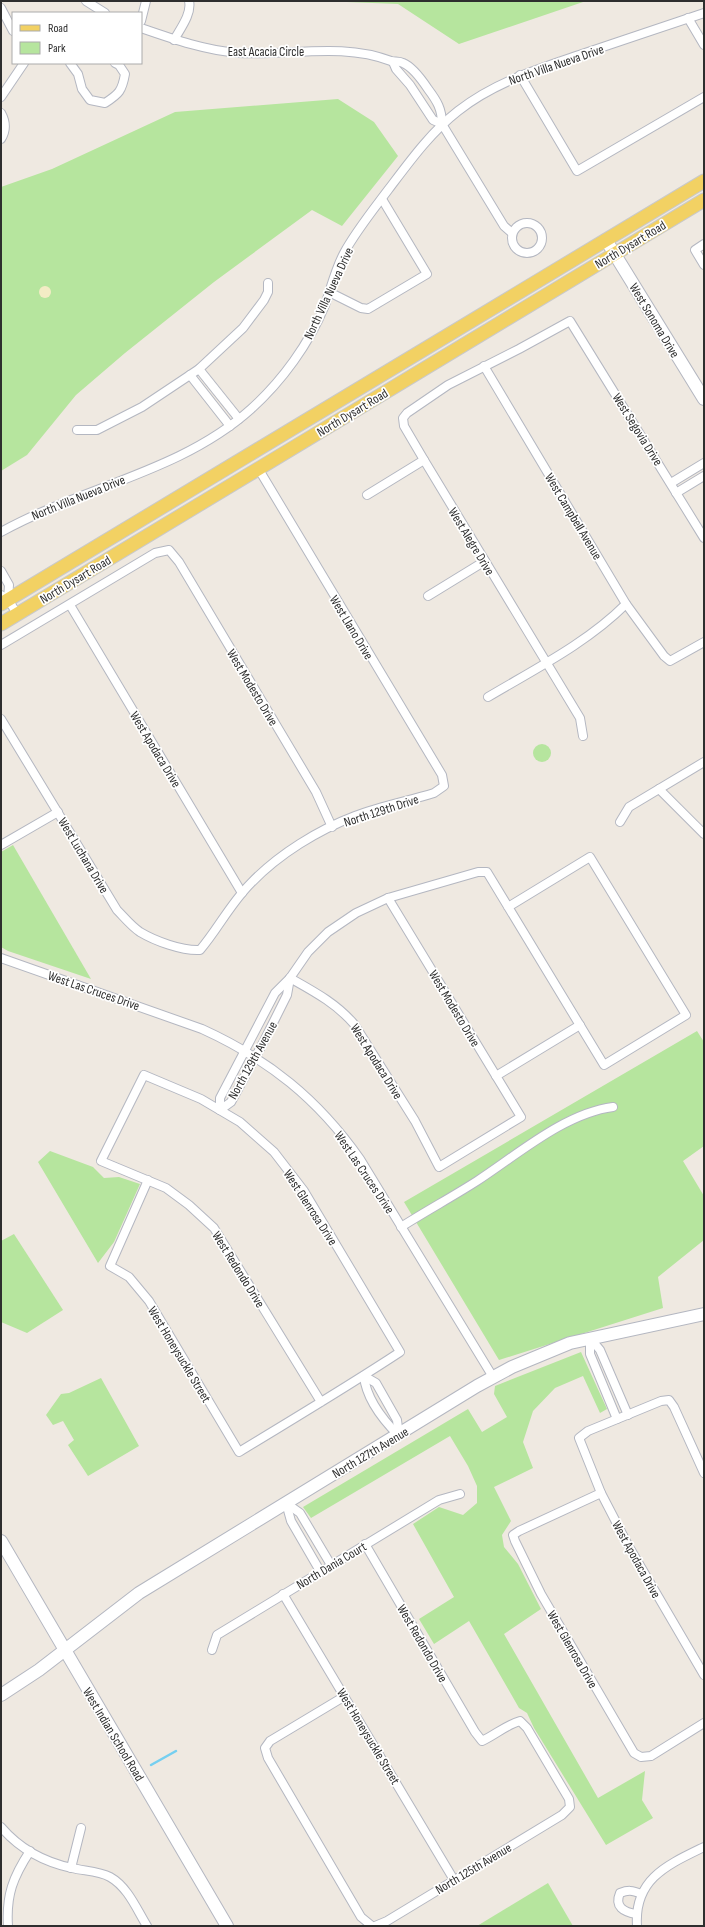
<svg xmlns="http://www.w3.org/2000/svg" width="705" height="1927" font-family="'Sofia Sans Condensed',sans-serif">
	<rect width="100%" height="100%" fill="#efe9e1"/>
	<g fill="#b6e59e">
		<polygon points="321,1 586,1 459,44 398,4"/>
		<polygon points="338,99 374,122 398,156 342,226 312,210 214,282 125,353 76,395 27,455 1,471 1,187 52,169 175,112"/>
		<circle cx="542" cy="753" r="9"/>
		<polygon points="13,845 91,979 8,951 1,947 1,852"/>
		<polygon points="697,1031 704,1042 704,1146 683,1161 704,1196 704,1240 658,1277 663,1308 499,1360 404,1202"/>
		<polygon points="50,1151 93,1167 104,1178 119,1177 140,1184 114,1242 98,1263 38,1162"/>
		<polygon points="14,1234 63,1310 27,1333 1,1322 1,1241"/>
		<polygon points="581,1352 607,1409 600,1413 583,1376 555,1388 533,1411 523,1442 533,1468 494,1487 511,1521 502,1535 504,1547 518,1564 541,1609 504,1634 598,1798 645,1771 642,1800 653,1818 606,1845 534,1728 527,1713 519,1708 469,1621 434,1644 419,1619 454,1597 413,1524 439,1507 463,1515 477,1503 477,1486 468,1466 450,1436 311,1518 303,1507 468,1409 482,1432 507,1417 494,1394 495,1386"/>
		<polygon points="101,1378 139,1446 88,1476 68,1445 74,1440 63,1421 53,1425 46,1415 61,1394 69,1393"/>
		<polygon points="548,1883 573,1926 477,1926"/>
	</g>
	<circle fill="#f3ecc5" cx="45" cy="292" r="6"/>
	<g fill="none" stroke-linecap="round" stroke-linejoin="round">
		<polyline stroke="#75cff0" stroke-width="2.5" points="151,1765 176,1751"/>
		<defs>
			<g id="street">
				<polyline points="86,1 105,13"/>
				<polyline points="1,8 13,31"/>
				<polyline points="688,18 704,45"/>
				<polyline points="141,21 146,1"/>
				<path d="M141,28C173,39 204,50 238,53C289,56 342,42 391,61C395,62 399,61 403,63C413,67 422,80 428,89C437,101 442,109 442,124L504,226L512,233"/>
				<path d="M174,40C180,29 192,14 189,1"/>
				<polyline points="393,62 396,69 410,85 433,120 442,124"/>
				<path d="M70,63L78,74L82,89L90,100L105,103C119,94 122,91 125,74L119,65L115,63"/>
				<polyline points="520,75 577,171 704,97"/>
				<polyline points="1,97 24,63"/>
				<path d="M1,113C6,122 6,131 1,139"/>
				<circle cx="527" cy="238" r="15"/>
				<polyline points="704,244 695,250 704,265"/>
				<polyline points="329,292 361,308 368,309 427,274 382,199"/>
				<polyline points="484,366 626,604 664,656 670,661 704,642"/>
				<polyline points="199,369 239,419"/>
				<polyline points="190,375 230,426"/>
				<polyline points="77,430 97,430 142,407 199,369 243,328 264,300 268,292 268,283"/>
				<polyline points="671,483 704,463"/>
				<polyline points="676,493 704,476"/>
				<polyline points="367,495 424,460"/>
				<path d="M1,532C82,487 181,472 251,409C282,381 309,344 325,305C331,288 335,270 344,253C356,231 373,210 388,190C410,161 430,133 458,111C495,82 538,69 582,54C623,40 663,27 704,13"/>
				<polyline points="1,571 9,585 8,599"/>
				<polyline points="1,595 8,599 17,614"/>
				<polyline points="428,596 485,561"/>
				<polyline points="70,605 242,893"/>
				<polyline points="1,645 155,553 169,550 179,562 316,792 332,827"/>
				<path d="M488,697C535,669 587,643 626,604"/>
				<path d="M1,719L117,910C124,917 131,926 140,932C155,941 182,951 200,950C218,929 230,904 251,883C279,854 318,830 355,816C381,806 408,801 434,793L444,786L442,775L258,468"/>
				<polyline points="583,736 580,718 424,460 404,426 403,418 407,413 448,385 519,349 570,321 704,538"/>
				<polyline points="659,789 704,834"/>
				<polyline points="620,822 629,807 704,762"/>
				<polyline points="1,845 58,812"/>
				<path d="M1,958L202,1029C268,1059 318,1099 360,1159L493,1377"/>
				<path d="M290,978C313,991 336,1003 354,1024L415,1121L439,1167L521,1117L388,898"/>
				<polyline points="496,1076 580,1025"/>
				<polyline points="220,1110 220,1098 275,993 290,978 308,952 328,932 356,913 388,898 478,872 487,872 604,1065 686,1015 590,857 508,907"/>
				<polyline points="220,1110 231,1102 263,1043 287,995 290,978"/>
				<path d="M148,1180L110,1266L129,1277L149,1301L239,1452C293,1419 347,1387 400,1352L304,1191L274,1152L240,1122L201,1099L144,1075L101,1161L166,1188L189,1205L214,1228L321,1402"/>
				<path d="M401,1227C426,1211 452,1197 477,1181C517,1155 565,1113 613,1107"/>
				<polyline points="590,1338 590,1354 617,1419"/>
				<polyline points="590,1338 600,1350 628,1415"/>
				<polyline points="364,1376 376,1383 397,1420 399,1436"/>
				<path d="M364,1376C366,1398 383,1420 399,1436"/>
				<polyline points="704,1473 674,1407 669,1400 661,1401 588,1431 579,1438 601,1493 628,1545 704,1675"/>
				<polyline points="601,1493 519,1531 513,1535 515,1541 541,1594 634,1753 641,1757 651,1756 704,1723"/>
				<polyline points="286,1503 300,1513 331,1565"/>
				<polyline points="286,1503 291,1521 320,1571"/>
				<path d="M365,1544L475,1732L482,1741C495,1735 506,1725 520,1721L527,1728L569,1799L570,1807L562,1815L387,1921L375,1926"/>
				<polyline points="283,1594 454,1880"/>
				<polyline points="212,1650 217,1635 439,1500 460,1494"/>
				<polyline points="345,1696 270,1741 265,1748 268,1758 361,1917 372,1926"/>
				<path d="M1,1827C19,1848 44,1862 72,1868C84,1871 99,1871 110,1877C128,1887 137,1910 147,1926"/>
				<polyline points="71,1868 81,1828"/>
				<path d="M636,1914C624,1912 614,1907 620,1893C628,1890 632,1890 641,1894"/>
				<path d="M8,1926C6,1895 13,1877 30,1851"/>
				<path d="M637,1926C634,1879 667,1865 704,1847"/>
			</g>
			<g id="secondary">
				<polyline points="606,240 704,399"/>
				<polyline points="1,1541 227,1926"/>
				<polyline points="1,1695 39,1670 139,1593 477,1386 512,1367 570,1343 704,1314"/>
			</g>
			<g id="primary">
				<polyline points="1,604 704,181"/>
				<polyline points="1,624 704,200"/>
			</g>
		</defs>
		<use href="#street" stroke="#b4b7c1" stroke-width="10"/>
		<use href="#secondary" stroke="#b4b7c1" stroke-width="14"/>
		<use href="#primary" stroke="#c9c9c9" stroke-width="15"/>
		<use href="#street" stroke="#fff" stroke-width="8"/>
		<use href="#secondary" stroke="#fff" stroke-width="12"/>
		<use href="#primary" stroke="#f2d163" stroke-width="13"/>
	</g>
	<g text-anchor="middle" stroke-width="3.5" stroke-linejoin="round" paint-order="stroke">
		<g font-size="13" fill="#2e2e2e" stroke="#fff">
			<text x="266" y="56">East Acacia Circle</text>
			<text transform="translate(556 64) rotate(-19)" y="5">North Villa Nueva Drive</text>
			<text transform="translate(630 244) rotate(-31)" y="5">North Dysart Road</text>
			<text transform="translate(328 293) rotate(-65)" y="5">North Villa Nueva Drive</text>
			<text transform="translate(655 320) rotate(59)" y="5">West Sonoma Drive</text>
			<text transform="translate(352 412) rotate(-31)" y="5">North Dysart Road</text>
			<text transform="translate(638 429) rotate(58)" y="5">West Segovia Drive</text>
			<text transform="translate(78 497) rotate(-22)" y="5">North Villa Nueva Drive</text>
			<text transform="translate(574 516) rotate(59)" y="5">West Campbell Avenue</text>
			<text transform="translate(472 541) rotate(59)" y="5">West Alegre Drive</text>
			<text transform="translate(75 579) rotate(-31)" y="5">North Dysart Road</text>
			<text transform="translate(352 627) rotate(59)" y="5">West Llano Drive</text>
			<text transform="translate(253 687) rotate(59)" y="5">West Modesto Drive</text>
			<text transform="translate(156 749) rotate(59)" y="5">West Apodaca Drive</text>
			<text transform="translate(381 810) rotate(-18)" y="5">North 129th Drive</text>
			<text transform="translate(84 855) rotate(59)" y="5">West Luchana Drive</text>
			<text transform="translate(94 990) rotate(19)" y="5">West Las Cruces Drive</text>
			<text transform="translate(455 1008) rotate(59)" y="5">West Modesto Drive</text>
			<text transform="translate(252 1060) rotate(-61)" y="5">North 129th Avenue</text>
			<text transform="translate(377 1061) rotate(58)" y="5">West Apodaca Drive</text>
			<text transform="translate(365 1172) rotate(56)" y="5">West Las Cruces Drive</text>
			<text transform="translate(311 1207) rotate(57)" y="5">West Glenrosa Drive</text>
			<text transform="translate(239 1269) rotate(58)" y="5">West Redondo Drive</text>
			<text transform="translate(180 1354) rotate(59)" y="5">West Honeysuckle Street</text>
			<text transform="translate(370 1452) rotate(-31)" y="5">North 127th Avenue</text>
			<text transform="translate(637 1559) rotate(61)" y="5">West Apodaca Drive</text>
			<text transform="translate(331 1565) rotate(-31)" y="5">North Dania Court</text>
			<text transform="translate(423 1643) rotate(60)" y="5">West Redondo Drive</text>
			<text transform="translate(573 1649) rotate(60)" y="5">West Glenrosa Drive</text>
			<text transform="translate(114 1734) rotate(59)" y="5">West Indian School Road</text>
			<text transform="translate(369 1736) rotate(59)" y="5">West Honeysuckle Street</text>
			<text transform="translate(473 1868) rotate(-31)" y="5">North 125th Avenue</text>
		</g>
	</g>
	<rect width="705" height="1927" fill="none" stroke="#2e2e2e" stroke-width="4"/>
	<rect x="12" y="12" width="130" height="52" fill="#ffffff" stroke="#ababab"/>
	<rect x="20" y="25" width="20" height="6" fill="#f2d163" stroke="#ababab"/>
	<text x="48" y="32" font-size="12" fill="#2e2e2e">Road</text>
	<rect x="20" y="42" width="20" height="12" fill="#b6e59e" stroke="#ababab"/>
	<text x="48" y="52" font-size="12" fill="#2e2e2e">Park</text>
</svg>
